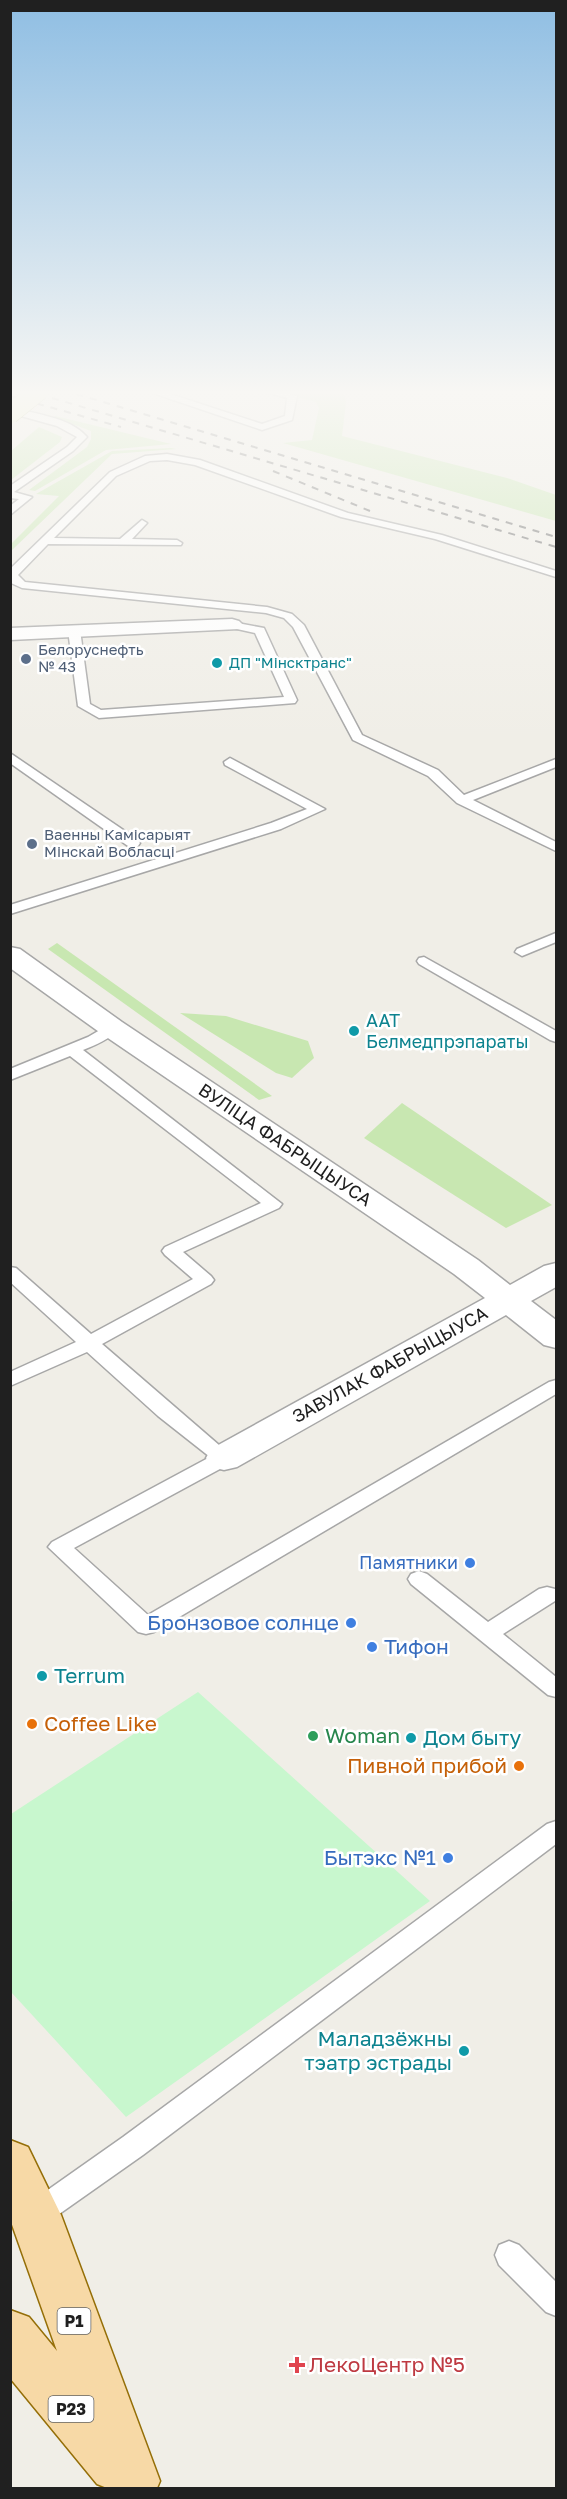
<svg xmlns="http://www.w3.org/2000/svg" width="567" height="2499" font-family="'Golos Text',sans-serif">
	<rect width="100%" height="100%" fill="#f0eee7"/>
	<g fill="#c8e7b1">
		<polygon points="270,390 343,390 346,402 342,436 507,478 556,495 556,521 283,443 312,440 319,408 316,402"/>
		<polygon points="55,416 171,444 106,450 35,491 29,490 87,447 91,439 91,431 75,425 52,421"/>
		<polygon points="39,427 62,437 60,442 11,480 11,451"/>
		<polygon points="171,448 176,449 112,454 11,551 11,544 59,496 36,494 112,451"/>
		<polygon points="57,943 272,1096 259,1100 48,949"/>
		<polygon points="180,1013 226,1016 308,1041 314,1058 292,1078 276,1073"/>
		<polygon points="402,1103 552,1205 506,1228 364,1138"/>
	</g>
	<polygon fill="#c8f7ce" points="198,1692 430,1901 126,2117 11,1992 10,1902 13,1901 10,1897 11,1814"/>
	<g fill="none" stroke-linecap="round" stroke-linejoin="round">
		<defs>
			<g id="lane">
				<polygon points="144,390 158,390 262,424 285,416 287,398 259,390 275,390 297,396 292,420 262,430"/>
				<path d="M10,407C34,414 70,417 87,437L73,451L14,492L32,497L10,515V506L19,499L10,498V486L67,447L77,437L57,426L10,413Z"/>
				<polygon points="167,454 200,460 348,513 442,535 556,571 556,577 435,539 341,517 195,465 167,460 150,461 116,476 54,538 120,539 142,520 147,523 132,539 177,540 182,543 181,545 48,544 18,575 25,582 267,607 292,614 304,625 362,735 438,770 464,795 556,759 556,767 473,800 556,842 556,851 457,803 428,776 353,740 293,627 284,618 266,613 22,588 11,583 10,569 110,472 145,456"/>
				<polygon points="232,622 264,628 297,700 295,703 99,718 78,706 68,630 74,627 80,630 90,704 101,710 284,697 255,633 228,627 226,625"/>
				<polygon points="10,753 138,840 140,843 138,846 128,846 10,763"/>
				<polygon points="230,758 325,809 281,829 10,914 10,905 271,823 307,809 225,765 224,762"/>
				<polygon points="556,933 556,942 522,956 515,952 517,949"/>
				<polygon points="424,957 556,1031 556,1042 550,1040 419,964 417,961 419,958"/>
				<path d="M112,1023L118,1025L120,1028C110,1039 96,1045 83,1050L282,1204L279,1208L183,1252L211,1276L214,1280L211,1284L102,1344L234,1458L231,1463L74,1548L148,1615L549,1382L556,1380V1394L154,1632L146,1634L138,1632L48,1547L52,1542L210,1457L158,1416L87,1352L10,1386V1372L76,1342L10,1282V1267L16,1268L91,1334L193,1279L165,1255L162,1251L165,1247L261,1203L70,1056L10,1080V1069L88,1037Z"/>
				<polygon points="419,1571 427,1574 488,1622 539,1589 547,1587 555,1589 556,1593 555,1601 503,1634 556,1677 556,1697 548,1695 411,1584 408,1579 411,1574"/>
				<polygon points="556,1821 556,1844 143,2155 45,2224 35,2228 25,2224 21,2215 25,2206 123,2137 547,1824"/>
				<polygon points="509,2241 519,2245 556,2282 556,2316 546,2312 499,2265 495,2255 499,2245"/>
			</g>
			<g id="street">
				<polygon points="232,619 239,621 243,625 239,629 10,640 10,628"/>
				<polygon points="10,947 20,949 122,1022 478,1260 510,1285 544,1266 556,1263 556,1287 531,1301 556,1320 556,1348 544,1345 506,1315 237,1467 224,1470 211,1467 206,1458 211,1449 485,1298 454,1274 102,1034 10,968"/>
			</g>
			<polygon id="primary" points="10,2140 28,2147 61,2215 160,2481 157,2488 107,2488 97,2484 10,2378 10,2310 29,2317 57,2351 10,2219"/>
		</defs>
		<use href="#lane" stroke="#a7a7a7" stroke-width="3"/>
		<use href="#street" stroke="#a7a7a7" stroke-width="3"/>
		<use href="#primary" stroke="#956f08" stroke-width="3"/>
		<use href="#lane" fill="#fff" fill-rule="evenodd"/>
		<use href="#street" fill="#fff" fill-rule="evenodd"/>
		<use href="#primary" fill="#f7d9a6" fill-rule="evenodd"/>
		<g stroke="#6e6e6e" stroke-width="2" stroke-dasharray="7 7" stroke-linecap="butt">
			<polyline points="25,390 556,547"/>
			<polyline points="63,390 556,537"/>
			<polyline points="10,396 121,427"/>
			<polyline points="273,471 370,511"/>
		</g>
		<defs>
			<polyline id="secondary-bridge" points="10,414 40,390"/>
		</defs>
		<use href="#secondary-bridge" stroke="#62740b" stroke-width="20" stroke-linecap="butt"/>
		<use href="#secondary-bridge" stroke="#f0f7bf" stroke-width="19"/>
	</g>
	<linearGradient id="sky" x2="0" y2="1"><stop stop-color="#8fbee3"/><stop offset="0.53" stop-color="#f8f7f4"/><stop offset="1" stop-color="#f8f7f4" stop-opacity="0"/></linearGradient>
	<rect width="567" height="740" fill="url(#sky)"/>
	<g fill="#5c6f8a" stroke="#fff" stroke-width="2">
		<circle cx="26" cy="659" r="6"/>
		<circle cx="32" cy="844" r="6"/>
	</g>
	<g fill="#0f9aa8" stroke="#fff" stroke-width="2">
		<circle cx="217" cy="663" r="6"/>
		<circle cx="354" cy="1031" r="6"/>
		<circle cx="42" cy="1676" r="6"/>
		<circle cx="411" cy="1738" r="6"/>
		<circle cx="464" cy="2051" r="6"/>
	</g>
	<g fill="#3f7fe0" stroke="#fff" stroke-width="2">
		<circle cx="470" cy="1563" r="6"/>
		<circle cx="351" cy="1623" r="6"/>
		<circle cx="372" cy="1647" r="6"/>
		<circle cx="448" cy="1858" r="6"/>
	</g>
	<g fill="#e8710a" stroke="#fff" stroke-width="2">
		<circle cx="32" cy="1724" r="6"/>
		<circle cx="519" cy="1766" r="6"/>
	</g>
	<circle fill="#2e9e5b" stroke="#fff" stroke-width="2" cx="313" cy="1736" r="6"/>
	<path fill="#e0444e" stroke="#fff" stroke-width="2" d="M294 2356h6v6h6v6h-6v6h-6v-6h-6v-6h6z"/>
	<g text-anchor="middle" stroke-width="5" stroke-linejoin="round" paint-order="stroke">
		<g font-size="15" fill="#4e5e75" stroke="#fff" text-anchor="start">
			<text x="38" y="655">Белоруснефть<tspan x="38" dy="17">№ 43</tspan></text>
			<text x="44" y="840">Ваенны Камісарыят<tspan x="44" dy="17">Мінскай Вобласці</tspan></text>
		</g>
		<g font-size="15" fill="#0d838f" stroke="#fff" text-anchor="start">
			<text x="229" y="668">ДП "Мінсктранс"</text>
		</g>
		<g fill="#fff" stroke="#636363" stroke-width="1.5">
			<rect x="57.5" y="2308" width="33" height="26" rx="4.5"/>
			<rect x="48.5" y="2396" width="45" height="26" rx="4.5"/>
		</g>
		<g font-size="16" font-weight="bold" fill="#202020">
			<text x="74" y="2327">Р1</text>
			<text x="71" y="2415">Р23</text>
		</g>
		<g font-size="18" fill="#0d838f" stroke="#fff" text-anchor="start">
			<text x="366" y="1027">ААТ<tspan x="366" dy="21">Белмедпрэпараты</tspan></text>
		</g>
		<g font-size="18" fill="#202020" stroke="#fff">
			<text transform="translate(285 1145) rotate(34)" y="6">ВУЛІЦА ФАБРЫЦЫУСА</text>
			<text transform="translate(390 1365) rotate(-29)" y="6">ЗАВУЛАК ФАБРЫЦЫУСА</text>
		</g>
		<g font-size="18" fill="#366cbe" stroke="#fff" text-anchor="end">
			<text x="458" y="1569">Памятники</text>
		</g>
		<g font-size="21" fill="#366cbe" stroke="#fff" text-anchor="end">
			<text x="339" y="1630">Бронзовое солнце</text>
			<text x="384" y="1654" text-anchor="start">Тифон</text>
			<text x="436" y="1865">Бытэкс №1</text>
		</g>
		<g font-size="21" fill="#0d838f" stroke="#fff" text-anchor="start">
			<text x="54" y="1683">Terrum</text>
			<text x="423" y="1745">Дом быту</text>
			<text x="452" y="2046" text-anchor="end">Маладзёжны<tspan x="452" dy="24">тэатр эстрады</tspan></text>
		</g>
		<g font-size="21" fill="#c56008" stroke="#fff" text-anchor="start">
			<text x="44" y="1731">Coffee Like</text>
			<text x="507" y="1773" text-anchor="end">Пивной прибой</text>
		</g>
		<g font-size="21" fill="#27864d" stroke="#fff" text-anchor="start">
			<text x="325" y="1743">Woman</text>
		</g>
		<g font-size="21" fill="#be3a42" stroke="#fff" text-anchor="start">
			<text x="309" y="2372">ЛекоЦентр №5</text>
		</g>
	</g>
	<rect width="567" height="2499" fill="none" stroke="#202020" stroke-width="24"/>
</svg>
